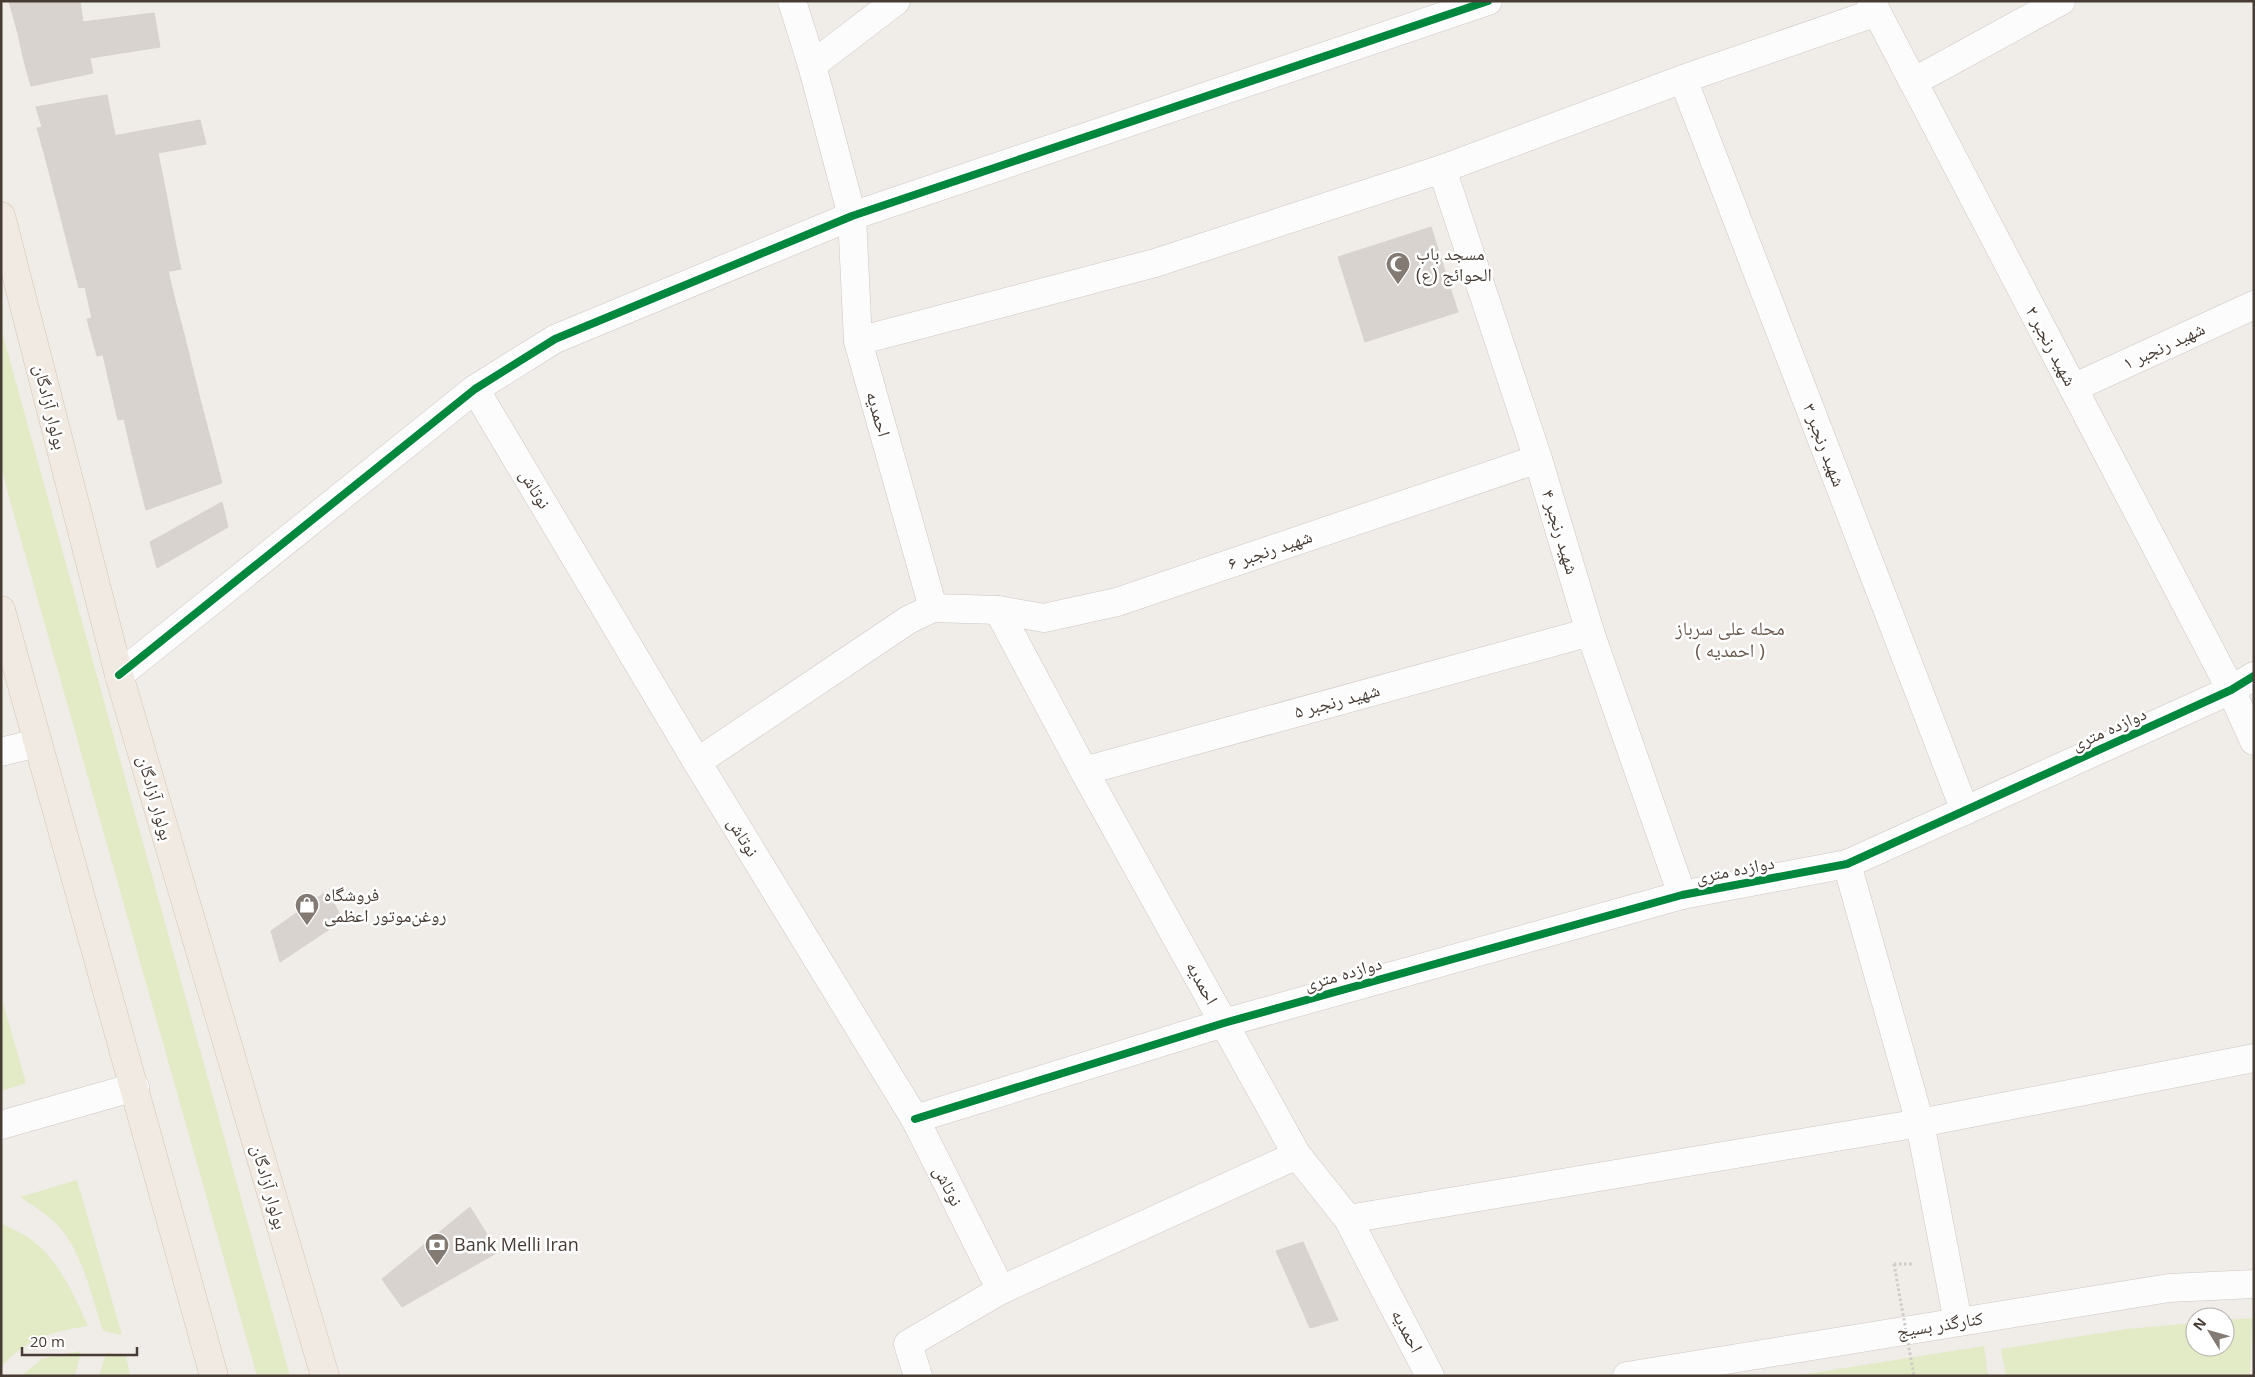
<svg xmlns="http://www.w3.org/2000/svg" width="2255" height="1377" font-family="'Open Sans','Noto Naskh Arabic',sans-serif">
	<rect width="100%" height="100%" fill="#f0ece8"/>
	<g fill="#e3eac6">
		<polygon points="1,328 290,1376 257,1376 12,508 1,466"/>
		<polygon points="1,996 26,1083 1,1091"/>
		<path d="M77,1180L122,1335L103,1331C93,1300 85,1264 67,1237C56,1220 37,1208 20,1197Z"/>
		<path d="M1,1223C9,1228 18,1231 26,1236C57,1256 74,1294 88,1326C50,1332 29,1337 1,1367Z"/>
		<polygon points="2252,1318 2250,1376 2006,1376 2001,1349 2126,1329 2195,1323 2195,1347 2225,1347 2225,1320"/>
		<polygon points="1984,1346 1988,1376 1794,1376"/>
		<polygon points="81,1351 75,1376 21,1376 43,1358"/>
		<polygon points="106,1353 126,1355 130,1376 99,1376"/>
	</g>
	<g fill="#d8d3cf" stroke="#d8d2ce">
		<polygon points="9,1 80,1 83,22 18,34"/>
		<polygon points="154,13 160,47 90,58 83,22"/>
		<polygon points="83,22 88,49 24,61 18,34"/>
		<polygon points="88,49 93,73 31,86 24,61"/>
		<polygon points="107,95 115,135 43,149 37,128 90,120 87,98"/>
		<polygon points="87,98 90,120 42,127 36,107"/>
		<polygon points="200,120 206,144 158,153 167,198 61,218 43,149"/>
		<polygon points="167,198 176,246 73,265 61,218"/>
		<polygon points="1431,227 1458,312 1365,342 1338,257"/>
		<polygon points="176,246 181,269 79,288 73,265"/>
		<polygon points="168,271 176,304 92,319 85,287"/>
		<polygon points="176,304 185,338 97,356 87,319"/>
		<polygon points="185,338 201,403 118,420 103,355"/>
		<polygon points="201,403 210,437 132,454 124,419"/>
		<polygon points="210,437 222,483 146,510 132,454"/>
		<polygon points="222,502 228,527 157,568 150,542"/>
		<polygon points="327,891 343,920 280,962 271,931"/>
		<polygon points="470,1207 498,1252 402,1307 382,1279"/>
		<polygon points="1303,1242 1338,1320 1310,1328 1276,1251"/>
	</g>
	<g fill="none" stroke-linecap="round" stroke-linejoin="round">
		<defs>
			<g id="minor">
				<polyline points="792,1 812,65 852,216 858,341 933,608"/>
				<polyline points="1871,1 2231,690 2254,741"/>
				<polyline points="812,65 896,1"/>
				<polyline points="1683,79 1965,811"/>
				<polyline points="1913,82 2061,1"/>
				<polyline points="1442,169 1538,459 1590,632 1682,895"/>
				<polyline points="858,341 1155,263 1442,169 1683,79 1877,12"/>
				<polyline points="2073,388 2254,305"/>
				<polyline points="475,389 697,762 915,1119 1001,1290"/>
				<polyline points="998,610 1084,771 1297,1155 1348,1219 1430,1376"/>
				<polyline points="119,675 475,389 555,339 852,216 1488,1"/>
				<polyline points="1,752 37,743"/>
				<polyline points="697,762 908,620 933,608 998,610 1044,618 1117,602 1538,459"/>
				<polyline points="1084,771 1590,632"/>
				<polyline points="1847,864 1920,1123 1958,1322"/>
				<polyline points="915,1119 1224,1023 1682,895 1847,864 2231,690 2254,676"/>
				<polyline points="1,1125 135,1087"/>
				<polyline points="1348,1219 1920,1123 2254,1058"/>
				<polyline points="918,1376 908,1344 1001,1290 1297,1155"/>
				<polyline points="1627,1376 2169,1288 2254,1284"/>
			</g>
			<g id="major">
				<polyline points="1,216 119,675 325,1376"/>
				<polyline points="1,610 214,1376"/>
			</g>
		</defs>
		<use href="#minor" stroke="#ccc8c4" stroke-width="29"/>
		<use href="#major" stroke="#d3c4b4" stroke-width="29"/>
		<polyline stroke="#d0ccc9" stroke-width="3" stroke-dasharray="2.5 2.5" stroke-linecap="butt" points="1894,1264 1912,1264"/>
		<use href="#minor" stroke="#fdfcfc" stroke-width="28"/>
		<use href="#major" stroke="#f1eae2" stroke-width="28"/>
		<polyline stroke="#d0ccc9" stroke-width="3" stroke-dasharray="2.5 2.5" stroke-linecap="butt" points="1894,1264 1914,1376"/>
		<defs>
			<g id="cycleway">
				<polyline points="119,675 475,389 555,339 852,216 1488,1"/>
				<polyline points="915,1119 1224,1023 1682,895 1847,864 2231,690 2254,676"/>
			</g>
		</defs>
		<use href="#cycleway" stroke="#fff" stroke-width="11"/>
		<use href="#cycleway" stroke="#00873e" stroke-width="8"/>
	</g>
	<defs>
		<symbol id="mosque-pin" viewBox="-11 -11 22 30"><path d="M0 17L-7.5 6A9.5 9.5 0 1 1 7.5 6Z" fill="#827a73" stroke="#fff"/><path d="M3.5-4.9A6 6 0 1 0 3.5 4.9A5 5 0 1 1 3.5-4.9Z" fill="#fff"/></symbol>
		<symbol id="shop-pin" viewBox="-11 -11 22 30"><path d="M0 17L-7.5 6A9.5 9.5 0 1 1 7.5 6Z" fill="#827a73" stroke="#fff"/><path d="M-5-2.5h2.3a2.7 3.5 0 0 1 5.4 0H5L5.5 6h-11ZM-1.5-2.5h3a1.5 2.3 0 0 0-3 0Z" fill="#fff"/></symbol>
		<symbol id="bank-pin" viewBox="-11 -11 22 30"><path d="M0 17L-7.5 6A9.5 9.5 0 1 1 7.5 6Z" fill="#827a73" stroke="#fff"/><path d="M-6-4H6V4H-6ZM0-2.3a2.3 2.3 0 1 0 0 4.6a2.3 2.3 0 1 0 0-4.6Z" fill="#fff"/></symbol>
	</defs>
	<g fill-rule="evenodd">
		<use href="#mosque-pin" x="1384" y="250" width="28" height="38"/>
		<use href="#shop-pin" x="293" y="891" width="28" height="38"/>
		<use href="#bank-pin" x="423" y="1231" width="28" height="38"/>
	</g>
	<g text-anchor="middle" stroke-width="5" stroke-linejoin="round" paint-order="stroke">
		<g font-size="18" fill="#463c34" stroke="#fff" text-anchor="start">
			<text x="1416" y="260">مسجد باب<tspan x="1416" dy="21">الحوائج (ع)</tspan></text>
			<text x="324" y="901">فروشگاه<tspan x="324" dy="21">روغن‌موتور اعظمی</tspan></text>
			<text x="454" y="1251">Bank Melli Iran</text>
		</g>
		<g font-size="18" fill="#463c34" stroke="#fff">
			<text transform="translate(2051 346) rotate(62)" y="6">۲ شهید رنجبر</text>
			<text transform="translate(2164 346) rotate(-25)" y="6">۱ شهید رنجبر</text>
			<text transform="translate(50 407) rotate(76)" y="6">بولوار آزادگان</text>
			<text transform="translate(878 414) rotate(74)" y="6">احمدیه</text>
			<text transform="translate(1824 445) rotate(69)" y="6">شهید رنجبر ۳</text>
			<text transform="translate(535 489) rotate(59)" y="6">نوتاش</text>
			<text transform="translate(1560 532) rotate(73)" y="6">شهید رنجبر ۴</text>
			<text transform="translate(1270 550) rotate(-19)" y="6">شهید رنجبر ۶</text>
			<text transform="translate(1337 701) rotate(-15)" y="6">شهید رنجبر ۵</text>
			<text transform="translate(2109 729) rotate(-24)" y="6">دوازده متری</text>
			<text transform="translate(155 798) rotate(74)" y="6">بولوار آزادگان</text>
			<text transform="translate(743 837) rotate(59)" y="6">نوتاش</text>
			<text transform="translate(1735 870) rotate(-11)" y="6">دوازده متری</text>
			<text transform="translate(1343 974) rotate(-16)" y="6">دوازده متری</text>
			<text transform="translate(1202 983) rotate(61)" y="6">احمدیه</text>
			<text transform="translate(948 1186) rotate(63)" y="6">نوتاش</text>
			<text transform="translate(269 1187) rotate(74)" y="6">بولوار آزادگان</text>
			<text transform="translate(1940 1325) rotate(-9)" y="6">کنارگذر بسیج</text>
			<text transform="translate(1407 1331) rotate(62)" y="6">احمدیه</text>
		</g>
		<g font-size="19" fill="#69584b" stroke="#fff">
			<text x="1730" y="635">محله علی سرباز<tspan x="1730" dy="22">( احمدیه )</tspan></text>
		</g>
	</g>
	<rect width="2255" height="1377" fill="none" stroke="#463c34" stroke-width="5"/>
	<g transform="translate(2210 1332) rotate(307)"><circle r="24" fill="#ffffff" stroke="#b5b1ae"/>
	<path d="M0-4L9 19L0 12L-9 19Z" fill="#827a73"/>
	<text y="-8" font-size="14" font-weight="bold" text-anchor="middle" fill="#463c34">N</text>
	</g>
	<path d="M22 1347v8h115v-8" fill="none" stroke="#463c34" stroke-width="2.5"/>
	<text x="30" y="1347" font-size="15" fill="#463c34" stroke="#ffffff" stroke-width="4" paint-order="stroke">20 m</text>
</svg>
